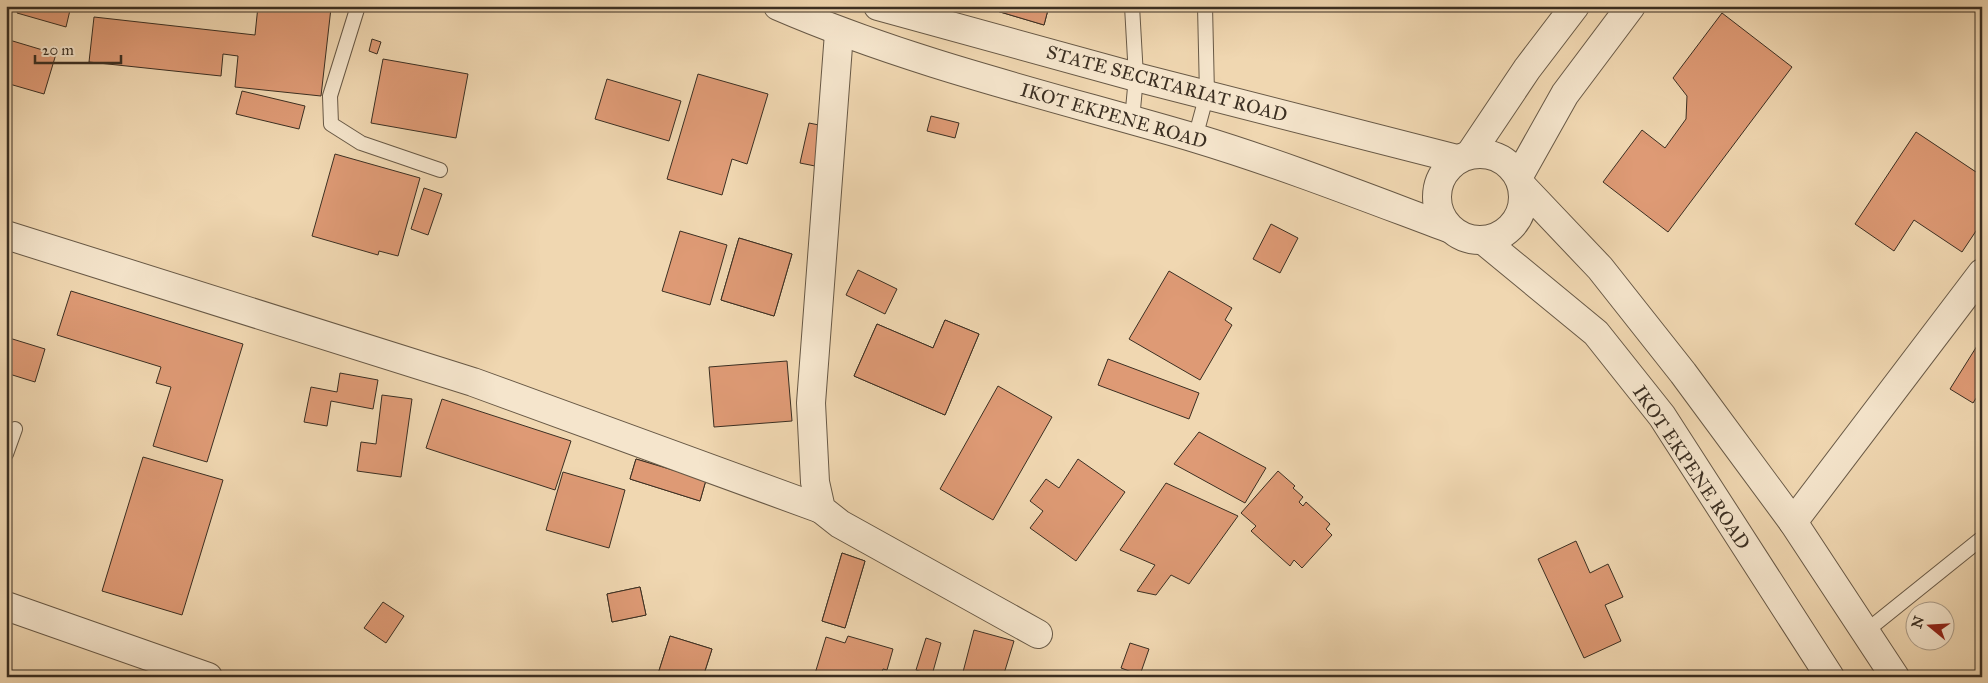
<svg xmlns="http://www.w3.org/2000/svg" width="1988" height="683" font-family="'IM FELL Great Primer',serif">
	<rect width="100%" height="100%" fill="#f0d7b1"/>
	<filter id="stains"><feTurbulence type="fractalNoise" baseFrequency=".004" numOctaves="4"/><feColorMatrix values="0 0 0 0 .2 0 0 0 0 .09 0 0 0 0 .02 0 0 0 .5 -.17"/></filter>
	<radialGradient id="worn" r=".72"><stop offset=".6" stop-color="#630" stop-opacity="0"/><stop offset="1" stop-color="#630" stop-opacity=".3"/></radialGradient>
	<g fill="#de9a75" stroke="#3b2f22">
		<polygon points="19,6 71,6 66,27 17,13"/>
		<polygon points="258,6 331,8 321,96 235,87 238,56 223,54 221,76 89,62 94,17 255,35"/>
		<polygon points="980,6 1049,6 1044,25"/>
		<polygon points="980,6 1049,6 1044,25"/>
		<polygon points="1722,13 1792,67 1668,232 1603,182 1642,130 1665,148 1686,119 1687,96 1673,78"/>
		<polygon points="6,39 56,54 44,94 6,83"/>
		<polygon points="372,39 381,42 377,54 369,51"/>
		<polygon points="383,59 468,74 456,138 371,123"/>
		<polygon points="698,74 768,94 747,164 732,159 722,195 667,179"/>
		<polygon points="607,79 681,101 669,141 595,119"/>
		<polygon points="242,91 305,106 299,129 236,114"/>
		<polygon points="931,116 959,123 955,138 927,131"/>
		<polygon points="809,123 824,126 815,166 800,163"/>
		<polygon points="1916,132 1982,176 1982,222 1962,252 1914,220 1894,251 1855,224"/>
		<polygon points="335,154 420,178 398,256 379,251 378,255 312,236"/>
		<polygon points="424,188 442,194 428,235 411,229"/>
		<polygon points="1271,224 1298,238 1280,273 1253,259"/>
		<polygon points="680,231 727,245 710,305 662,291"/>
		<polygon points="739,238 792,254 774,316 721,300"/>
		<polygon points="739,238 792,254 774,316 721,300"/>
		<polygon points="858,270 897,289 885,314 846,295"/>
		<polygon points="1169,271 1232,308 1225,320 1232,325 1200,380 1129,339"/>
		<polygon points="71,291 243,344 207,462 153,446 171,387 156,383 161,367 57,335"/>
		<polygon points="945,320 979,334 945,415 854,376 877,324 933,348"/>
		<polygon points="945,320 979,334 945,415 854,376 877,324 933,348"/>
		<polygon points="6,337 45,349 35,382 6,373"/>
		<polygon points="1982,338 1982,389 1973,403 1950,389"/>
		<polygon points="1108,359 1199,393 1189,419 1098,385"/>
		<polygon points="787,361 792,421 714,427 709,367"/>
		<polygon points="340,373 378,380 373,409 331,401 327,426 304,422 311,387 337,392"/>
		<polygon points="998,386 1052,417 993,520 940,489"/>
		<polygon points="382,395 412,399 401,477 357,471 361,442 376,444"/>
		<polygon points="442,399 571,441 555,490 426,448"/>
		<polygon points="1199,432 1266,468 1245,503 1174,464"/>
		<polygon points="143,457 223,480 182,615 102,591"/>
		<polygon points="636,459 706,480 700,501 630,479"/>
		<polygon points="636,459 706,480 700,501 630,479"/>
		<polygon points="1078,459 1125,492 1076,561 1030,528 1043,511 1030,501 1046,479 1059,488"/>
		<polygon points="1278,471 1295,486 1293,488 1303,497 1299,502 1303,506 1306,502 1330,524 1326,529 1332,535 1302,568 1294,560 1290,566 1251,531 1256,526 1241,513"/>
		<polygon points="563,472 625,490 609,548 546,530"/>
		<polygon points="1166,483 1238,516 1189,584 1171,575 1156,595 1137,591 1155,565 1120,550"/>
		<polygon points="1576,541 1590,573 1608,564 1623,597 1605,605 1621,641 1584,658 1538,559"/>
		<polygon points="842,553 865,561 845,628 822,621"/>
		<polygon points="842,553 865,561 845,628 822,621"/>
		<polygon points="640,587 646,615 612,622 607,594"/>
		<polygon points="640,587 646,615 612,622 607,594"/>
		<polygon points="383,602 404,616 386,643 364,628"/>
		<polygon points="974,630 1014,641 1003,677 980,677 963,672"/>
		<polygon points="670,636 712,649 703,677 657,677"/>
		<polygon points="670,636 712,649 703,677 657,677"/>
		<polygon points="848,636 893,649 887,670 883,669 880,677 814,677 826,637 845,643"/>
		<polygon points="926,638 941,643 932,675 916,670"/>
		<polygon points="1130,643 1149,649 1140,675 1121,668"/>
	</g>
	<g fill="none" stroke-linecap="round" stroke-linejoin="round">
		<defs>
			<g id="service">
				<polyline points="358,6 330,96 331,124 361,143 440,170"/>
				<polyline points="1132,120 1136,77 1132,6"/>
				<polyline points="1195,138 1207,94 1205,6"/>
				<polyline points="6,454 15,429"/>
				<polyline points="1865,632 1982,538"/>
			</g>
			<g id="minor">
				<polyline points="839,33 811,403 815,482 821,509 840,524 1038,634"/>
				<polyline points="6,235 473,382 821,509"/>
				<polyline points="1793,522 1982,273"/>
				<polyline points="6,606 208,677"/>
			</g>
			<g id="tertiary">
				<path d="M778,6C912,64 1055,97 1195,138C1281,164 1365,197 1448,228"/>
				<polyline points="878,6 1136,77 1457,159"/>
				<circle cx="1480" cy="197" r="43"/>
				<polyline points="1470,154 1527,69 1575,6"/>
				<polyline points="1519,176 1565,94 1631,6"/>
				<polyline points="1523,187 1600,268 1683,373 1793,522 1895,677"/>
				<polyline points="1483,240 1596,333 1662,416 1830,677"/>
			</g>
		</defs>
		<use href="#service" stroke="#685946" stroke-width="16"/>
		<use href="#minor" stroke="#685946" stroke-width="30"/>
		<use href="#tertiary" stroke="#685946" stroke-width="30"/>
		<use href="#service" stroke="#f5e5cc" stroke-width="14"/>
		<use href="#minor" stroke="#f5e5cc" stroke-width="28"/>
		<use href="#tertiary" stroke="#f5e5cc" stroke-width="28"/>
	</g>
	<g text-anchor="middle" stroke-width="4" stroke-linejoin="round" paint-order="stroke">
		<g font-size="19" fill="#3b2f22" stroke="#f5e5cc">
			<text transform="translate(1167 83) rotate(15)" y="7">STATE SECRTARIAT ROAD</text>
			<text transform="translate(1114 115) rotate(16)" y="7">IKOT EKPENE ROAD</text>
			<text transform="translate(1692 467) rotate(56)" y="7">IKOT EKPENE ROAD</text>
		</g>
	</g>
	<rect width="1988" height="683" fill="none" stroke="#f0d7b1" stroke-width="25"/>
	<rect x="8" y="8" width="1973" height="668" fill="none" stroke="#3b2f22" stroke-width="2.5"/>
	<rect x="12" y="12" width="1963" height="658" fill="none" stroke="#3b2f22"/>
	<g transform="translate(1930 626) rotate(288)"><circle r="24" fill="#f5e5cc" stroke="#ab9c88"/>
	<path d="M0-4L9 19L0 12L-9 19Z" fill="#8f2418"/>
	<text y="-8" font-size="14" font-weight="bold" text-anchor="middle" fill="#3b2f22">N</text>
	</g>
	<path d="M35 55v8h86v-8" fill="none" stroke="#3b2f22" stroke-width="2.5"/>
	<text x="42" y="55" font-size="15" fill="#3b2f22" stroke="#f5e5cc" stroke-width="4" paint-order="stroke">20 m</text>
	<rect width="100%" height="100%" filter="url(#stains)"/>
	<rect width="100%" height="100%" fill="url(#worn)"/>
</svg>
